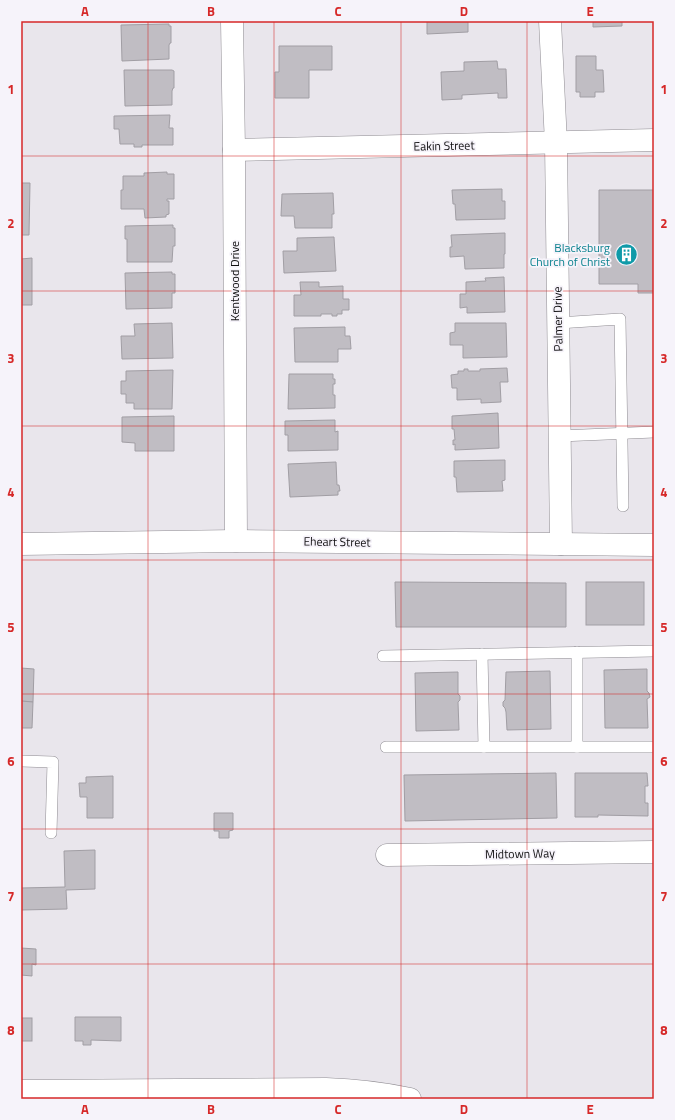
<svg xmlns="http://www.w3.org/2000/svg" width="675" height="1120" font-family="'Titillium Web',sans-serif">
	<rect width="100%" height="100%" fill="#e9e6ec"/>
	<g fill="#c0bdc3" stroke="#a19ea4">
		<polygon points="427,21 468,21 468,32 427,34"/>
		<polygon points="593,21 622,21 622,26 593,27"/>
		<polygon points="169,24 169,26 171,26 171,43 170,43 169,45 169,59 122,61 121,25"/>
		<polygon points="279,46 332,46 332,70 309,70 309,98 275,98 275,72 279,72"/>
		<polygon points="576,56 596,56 596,70 603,70 604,92 595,92 595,97 580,97 580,92 576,92"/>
		<polygon points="497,61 498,69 506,69 507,98 498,98 498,93 462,95 462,99 442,100 441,72 464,71 464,62"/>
		<polygon points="124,70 172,70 174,71 174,88 173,88 172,91 172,105 125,106"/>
		<polygon points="170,115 169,128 173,128 173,145 142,145 142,147 134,147 134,144 120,144 119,129 114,129 114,116"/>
		<polygon points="167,172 167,174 174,174 174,199 167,199 167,201 169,201 169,214 166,215 166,217 145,218 144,209 121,209 121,190 123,190 123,176 144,176 144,173"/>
		<polygon points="21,183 30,183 29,235 21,235"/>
		<polygon points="502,189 502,201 505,201 505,219 456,220 455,204 453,204 452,190"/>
		<polygon points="599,190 654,190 654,293 638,293 638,284 599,284"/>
		<polygon points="333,193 334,214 332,214 332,228 295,228 294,216 281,216 282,194"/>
		<polygon points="173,225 173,228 175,228 175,246 173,246 172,262 127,262 127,239 125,239 125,226"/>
		<polygon points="505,233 505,254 504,254 504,268 465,269 464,256 450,257 450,247 452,247 451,235"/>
		<polygon points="334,237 336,271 284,273 283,251 297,251 297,238"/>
		<polygon points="32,258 32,305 21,305 21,259"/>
		<polygon points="172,272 172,274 175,274 175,293 172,293 172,308 126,309 125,273"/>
		<polygon points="504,277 505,312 467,313 467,307 460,308 460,294 466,294 466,282 486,281 485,278"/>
		<polygon points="300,282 319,282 319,287 343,286 343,299 349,299 349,310 342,310 342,314 337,314 337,316 332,316 332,314 321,314 321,316 294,316 294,295 301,295"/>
		<polygon points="172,323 173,358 122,359 121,336 135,336 134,324"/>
		<polygon points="455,323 506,323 507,357 463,358 463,345 450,345 450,333 455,332"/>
		<polygon points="345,327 345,336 350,336 351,349 338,349 338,362 295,362 294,328"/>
		<polygon points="507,368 508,382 500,382 501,402 481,403 481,399 457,400 457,388 452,388 451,375 458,374 458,371 464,371 464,369 468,369 468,371 480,371 480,369"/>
		<polygon points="173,370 172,409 134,409 134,403 126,403 126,394 121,394 121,381 126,381 126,371"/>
		<polygon points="289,374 333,374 333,379 335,379 335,384 333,384 333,395 335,395 335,408 288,409"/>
		<polygon points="498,413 499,448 455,450 455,444 453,445 453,440 455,440 454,429 452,429 452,416"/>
		<polygon points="174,416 174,451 135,451 135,443 122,442 122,417"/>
		<polygon points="335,420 335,432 338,431 338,450 288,451 288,435 285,435 285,421"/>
		<polygon points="505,460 505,480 502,481 503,491 457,492 456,477 454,477 454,461"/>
		<polygon points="336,462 337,485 339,485 340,491 338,491 338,495 290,497 288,464"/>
		<polygon points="395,582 566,583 566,627 396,627"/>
		<rect x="586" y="582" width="58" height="43"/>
		<polygon points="21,668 34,669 33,702 21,701"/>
		<polygon points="647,669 647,691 649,693 650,697 647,699 648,728 605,728 604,670"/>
		<polygon points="550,671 551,729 507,730 506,712 505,708 503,706 503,702 505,700 506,672"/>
		<polygon points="458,672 458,694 460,696 460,700 458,702 459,730 416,731 415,673"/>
		<polygon points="21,701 33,702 32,728 21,728"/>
		<polygon points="556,773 557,818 405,821 404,775"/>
		<polygon points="575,773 647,773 648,786 645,786 645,803 648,803 648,816 598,815 598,817 575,817"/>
		<polygon points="113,776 113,818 87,818 87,797 80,797 79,783 86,783 86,777"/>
		<polygon points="214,813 233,813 233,830 229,831 229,838 219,838 219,831 214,831"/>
		<polygon points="95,850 95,889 66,890 67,909 21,910 21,888 65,887 64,851"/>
		<polygon points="21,948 36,949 36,965 32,964 32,976 21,975"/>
		<polygon points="75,1017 121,1017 121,1041 91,1040 91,1045 83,1045 83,1041 75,1041"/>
		<rect x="21" y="1018" width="11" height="23"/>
	</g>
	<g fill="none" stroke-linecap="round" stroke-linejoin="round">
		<defs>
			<g id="lane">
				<polyline points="558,323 620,319 623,506"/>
				<polyline points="560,436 654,432"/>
				<polyline points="482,654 484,747"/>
				<polyline points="383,656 654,651"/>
				<polyline points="386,747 654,747"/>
				<polyline points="577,747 577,652"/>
				<polyline points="21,761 53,762 51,833"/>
			</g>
			<g id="street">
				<polyline points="232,21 234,150 236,541"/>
				<polyline points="234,150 654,140"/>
				<polyline points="387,855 654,852"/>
			</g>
			<g id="secondary">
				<polyline points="550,21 556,143 561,544"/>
				<polyline points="21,544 236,541 654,545"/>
				<path d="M21,1091L326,1089C355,1090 382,1093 410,1099"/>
			</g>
		</defs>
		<use href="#lane" stroke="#8f8c92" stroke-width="12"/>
		<use href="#street" stroke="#8f8c92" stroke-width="23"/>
		<use href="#secondary" stroke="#8f8c92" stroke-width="23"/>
		<use href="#lane" stroke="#fff" stroke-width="11"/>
		<use href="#street" stroke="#fff" stroke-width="22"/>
		<use href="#secondary" stroke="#fff" stroke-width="22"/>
	</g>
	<path fill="none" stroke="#d62828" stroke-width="1" stroke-opacity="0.55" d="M148,21V1099M274,21V1099M401,21V1099M527,21V1099M21,156H654M21,291H654M21,426H654M21,560H654M21,694H654M21,829H654M21,964H654"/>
	<defs>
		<symbol id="building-disc" viewBox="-11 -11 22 22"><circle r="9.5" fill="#0f9aa8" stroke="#f6f3fa"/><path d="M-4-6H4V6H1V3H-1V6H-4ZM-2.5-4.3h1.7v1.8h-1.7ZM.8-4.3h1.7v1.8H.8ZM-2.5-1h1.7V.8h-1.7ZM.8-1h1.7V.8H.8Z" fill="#fff"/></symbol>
	</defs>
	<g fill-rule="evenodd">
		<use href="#building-disc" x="614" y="242" width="25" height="25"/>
	</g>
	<g text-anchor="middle" stroke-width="3.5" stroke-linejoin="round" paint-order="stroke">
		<g font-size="12" fill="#0f0e10" stroke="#f6f3fa">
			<text transform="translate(444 146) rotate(-1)" y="4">Eakin Street</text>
			<text transform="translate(235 281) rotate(-90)" y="4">Kentwood Drive</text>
			<text transform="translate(558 319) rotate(-91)" y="4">Palmer Drive</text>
			<text transform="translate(337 542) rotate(1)" y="4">Eheart Street</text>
			<text transform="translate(520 854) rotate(-1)" y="4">Midtown Way</text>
		</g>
		<g font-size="12" fill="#0d838f" stroke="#f6f3fa" text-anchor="end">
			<text x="610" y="252">Blacksburg<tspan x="610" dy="14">Church of Christ</tspan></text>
		</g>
	</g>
	<rect width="675" height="1120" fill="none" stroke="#f6f3fa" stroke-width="44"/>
	<rect x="22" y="22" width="631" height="1076" fill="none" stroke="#d62828" stroke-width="1.5"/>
	<g font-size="13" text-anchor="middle" font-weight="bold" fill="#d62828">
		<text x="85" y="16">A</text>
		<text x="211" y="16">B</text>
		<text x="338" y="16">C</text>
		<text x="464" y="16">D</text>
		<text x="590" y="16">E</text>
		<text x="11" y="94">1</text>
		<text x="664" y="94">1</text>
		<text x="11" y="228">2</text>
		<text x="664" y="228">2</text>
		<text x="11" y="363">3</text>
		<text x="664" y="363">3</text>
		<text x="11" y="497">4</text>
		<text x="664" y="497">4</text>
		<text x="11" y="632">5</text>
		<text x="664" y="632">5</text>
		<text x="11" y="766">6</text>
		<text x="664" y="766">6</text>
		<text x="11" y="901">7</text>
		<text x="664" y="901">7</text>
		<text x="11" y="1035">8</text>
		<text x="664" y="1035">8</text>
		<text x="85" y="1114">A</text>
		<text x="211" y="1114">B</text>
		<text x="338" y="1114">C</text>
		<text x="464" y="1114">D</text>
		<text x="590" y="1114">E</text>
	</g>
</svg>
